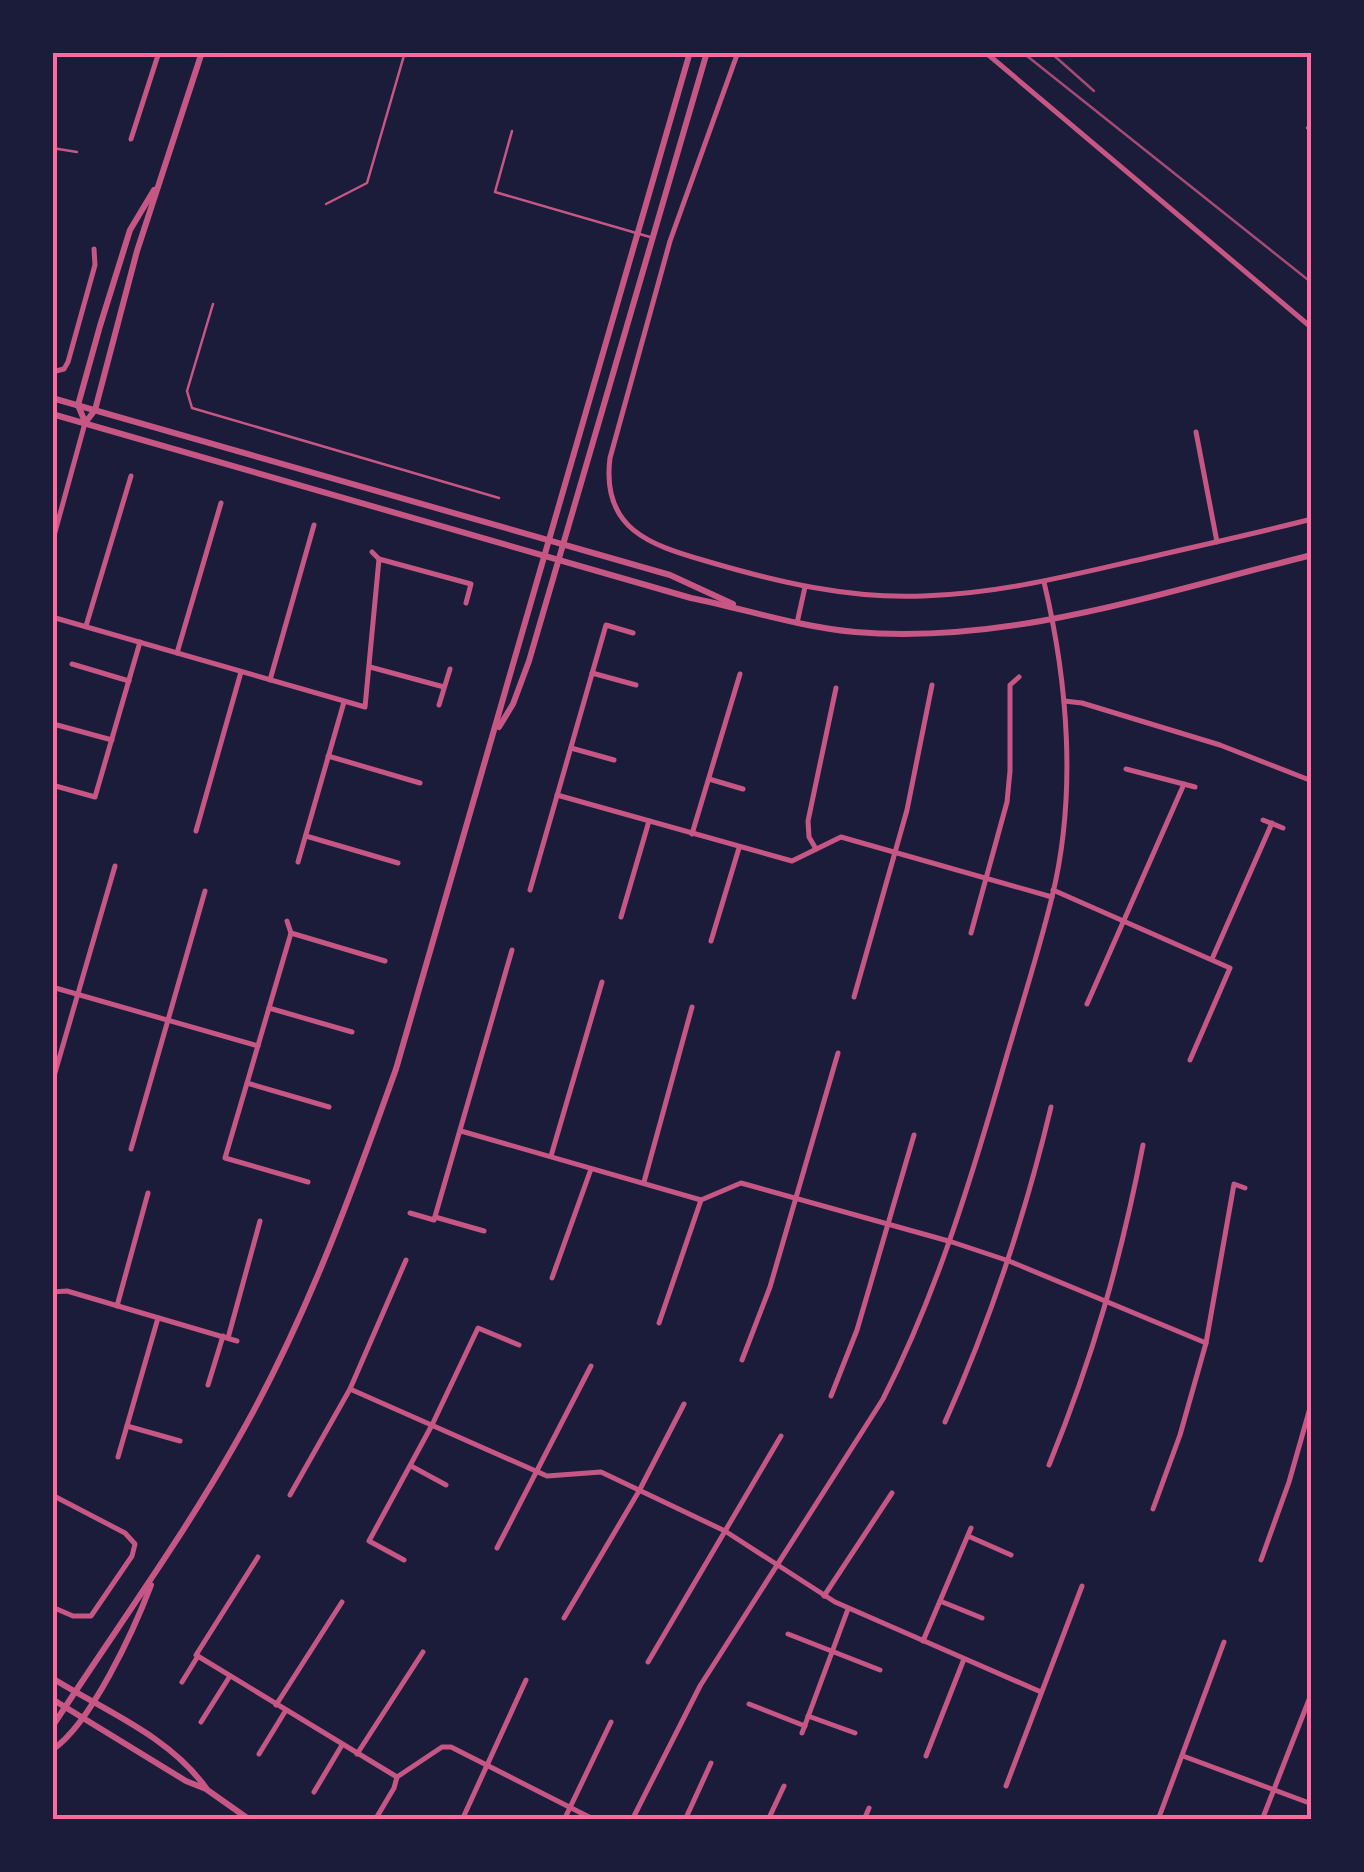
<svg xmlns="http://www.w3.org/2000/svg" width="1364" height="1872" font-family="Inter,sans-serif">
	<rect width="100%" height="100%" fill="#1b1b3a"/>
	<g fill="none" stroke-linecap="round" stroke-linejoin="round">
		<g stroke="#c65784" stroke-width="2.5">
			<polyline points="1307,128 1312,123"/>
			<polyline points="512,131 495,192 650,237"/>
			<polyline points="52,148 77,152"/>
			<polyline points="326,204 367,183 405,52"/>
			<polyline points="213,304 187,391 192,408 499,498"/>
		</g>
		<g stroke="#c65784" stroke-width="5">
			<path d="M738,52L670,241L610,458C601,529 650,545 706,561C777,582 849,599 923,596C995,594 1064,577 1133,561C1193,547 1253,534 1312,519"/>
			<polyline points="985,52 1312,328"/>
			<polyline points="1229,52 1236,52"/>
			<polyline points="131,139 159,52"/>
			<polyline points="52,372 64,369 68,362 95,265 94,249"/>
			<polyline points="1196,432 1217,542"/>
			<polyline points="52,543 85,423"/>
			<polyline points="372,552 379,559"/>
			<polyline points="52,617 365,707 379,559 471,584 466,603"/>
			<polyline points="797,623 805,587"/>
			<polyline points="86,626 131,476"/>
			<polyline points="177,653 221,503"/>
			<polyline points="72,664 129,681"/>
			<polyline points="370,667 444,687"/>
			<polyline points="592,673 636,685"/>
			<polyline points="270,680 314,525"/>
			<polyline points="1064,701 1082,703 1220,745 1312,781"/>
			<polyline points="439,705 450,669"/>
			<polyline points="57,725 112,740"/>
			<polyline points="571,748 614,760"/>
			<polyline points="328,756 420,783"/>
			<polyline points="1126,769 1195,787"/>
			<polyline points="709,779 743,789"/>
			<polyline points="52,785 95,797 140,642"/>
			<polyline points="557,795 792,861 841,837 1052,897"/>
			<polyline points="1263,820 1283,828"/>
			<polyline points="196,831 241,672"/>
			<polyline points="692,834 740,674"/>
			<polyline points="306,836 398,863"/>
			<polyline points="816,849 809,837 808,821 836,688"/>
			<polyline points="298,862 344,702"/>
			<polyline points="530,890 606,625 633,633"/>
			<polyline points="1053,890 1230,968 1190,1060"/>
			<polyline points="621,917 649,821"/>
			<polyline points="287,921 291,933"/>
			<polyline points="971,933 1007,802 1010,771 1010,685 1019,677"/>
			<polyline points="711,941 739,848"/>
			<polyline points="1212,959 1272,823"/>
			<polyline points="52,987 258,1046"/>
			<polyline points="854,997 907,810 932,685"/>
			<polyline points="1087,1004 1184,784"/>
			<polyline points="269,1008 352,1032"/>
			<polyline points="52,1083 115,866"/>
			<polyline points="247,1083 329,1107"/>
			<polyline points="461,1131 701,1200 741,1183 952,1242 1009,1261 1206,1343"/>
			<polyline points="131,1149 205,891"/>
			<polyline points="551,1156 602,982"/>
			<polyline points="308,1182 225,1158 291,933 385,961"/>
			<polyline points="644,1182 692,1007"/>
			<polyline points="410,1213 434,1220 512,950"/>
			<polyline points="435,1217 484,1231"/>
			<polyline points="552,1278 591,1169"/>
			<polyline points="52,1292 67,1291 237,1341"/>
			<polyline points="117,1306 148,1193"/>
			<polyline points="659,1323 701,1200"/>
			<polyline points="228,1338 260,1221"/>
			<polyline points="742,1360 770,1287 838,1053"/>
			<polyline points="208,1385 223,1336"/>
			<polyline points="350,1389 547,1476 601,1472 725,1531 835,1602 1041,1692"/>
			<polyline points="831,1396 857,1330 914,1135"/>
			<path d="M945,1422C991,1319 1025,1216 1051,1107"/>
			<polyline points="127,1426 180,1441"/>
			<polyline points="118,1457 158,1318"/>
			<path d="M1049,1465C1093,1357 1121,1259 1143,1145"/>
			<polyline points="411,1466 446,1485"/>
			<polyline points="52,1495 125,1533 135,1544 132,1556 91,1616 73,1616 52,1607"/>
			<polyline points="290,1495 350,1389 406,1260"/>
			<polyline points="1153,1509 1180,1435 1206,1343 1234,1184 1245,1188"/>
			<polyline points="968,1536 1011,1555"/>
			<polyline points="497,1548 591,1366"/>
			<polyline points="258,1557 196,1655 397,1777 442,1747 451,1747 595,1820"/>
			<polyline points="404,1560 369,1541 432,1425 478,1328 519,1345"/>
			<polyline points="1261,1560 1289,1482 1312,1401"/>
			<polyline points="824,1596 892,1493"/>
			<polyline points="940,1601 982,1618"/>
			<polyline points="564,1618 639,1491 684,1404"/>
			<polyline points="788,1634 880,1670"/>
			<polyline points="923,1641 971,1528"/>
			<polyline points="648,1662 781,1436"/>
			<polyline points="182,1682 198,1656"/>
			<polyline points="749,1704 805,1726"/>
			<polyline points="276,1705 342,1602"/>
			<polyline points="808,1716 855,1733"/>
			<polyline points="201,1722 230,1676"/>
			<polyline points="802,1733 848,1609"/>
			<polyline points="259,1754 286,1710"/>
			<polyline points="357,1754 423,1652"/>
			<polyline points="926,1756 964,1659"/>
			<polyline points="1183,1756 1312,1804"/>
			<polyline points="1006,1786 1082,1586"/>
			<polyline points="314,1792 342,1745"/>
			<polyline points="375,1820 394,1788 397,1777"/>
			<polyline points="462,1820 526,1680"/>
			<polyline points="564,1820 611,1722"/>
			<path d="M632,1820L700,1686L883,1399C935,1297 968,1189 1000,1079C1017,1019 1037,959 1052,897C1077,795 1068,683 1044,582"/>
			<polyline points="685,1820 711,1763"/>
			<polyline points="768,1820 784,1786"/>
			<polyline points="864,1820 869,1808"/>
			<polyline points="1158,1820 1224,1642"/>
			<polyline points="1262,1820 1312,1692"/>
		</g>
		<g stroke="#c65784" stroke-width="6">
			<polyline points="52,398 670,575 733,604"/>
			<path d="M52,414L691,598C745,609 799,627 855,632C1011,645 1162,592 1312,555"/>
			<polyline points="85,422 78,405 100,326 130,230 154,190"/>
			<polyline points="85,423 95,410 137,251 202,52"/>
			<polyline points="499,727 513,704 529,661 707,52"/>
			<path d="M52,1678C105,1711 169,1736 206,1788"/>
			<polyline points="52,1699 186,1781 206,1789 250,1820"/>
			<path d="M52,1727C113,1633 179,1543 234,1446C303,1327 350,1198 396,1069L690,52"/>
			<path d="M52,1750C91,1724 134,1630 151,1585"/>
		</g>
		<g stroke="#a44b75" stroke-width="2.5">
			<polyline points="1022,52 1312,283"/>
			<polyline points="1050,52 1094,91"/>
		</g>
	</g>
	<rect width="1364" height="1872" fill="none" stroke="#1b1b3a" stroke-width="110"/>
	<rect x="55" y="55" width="1254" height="1762" fill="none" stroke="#ff6b9d" stroke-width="4"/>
</svg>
